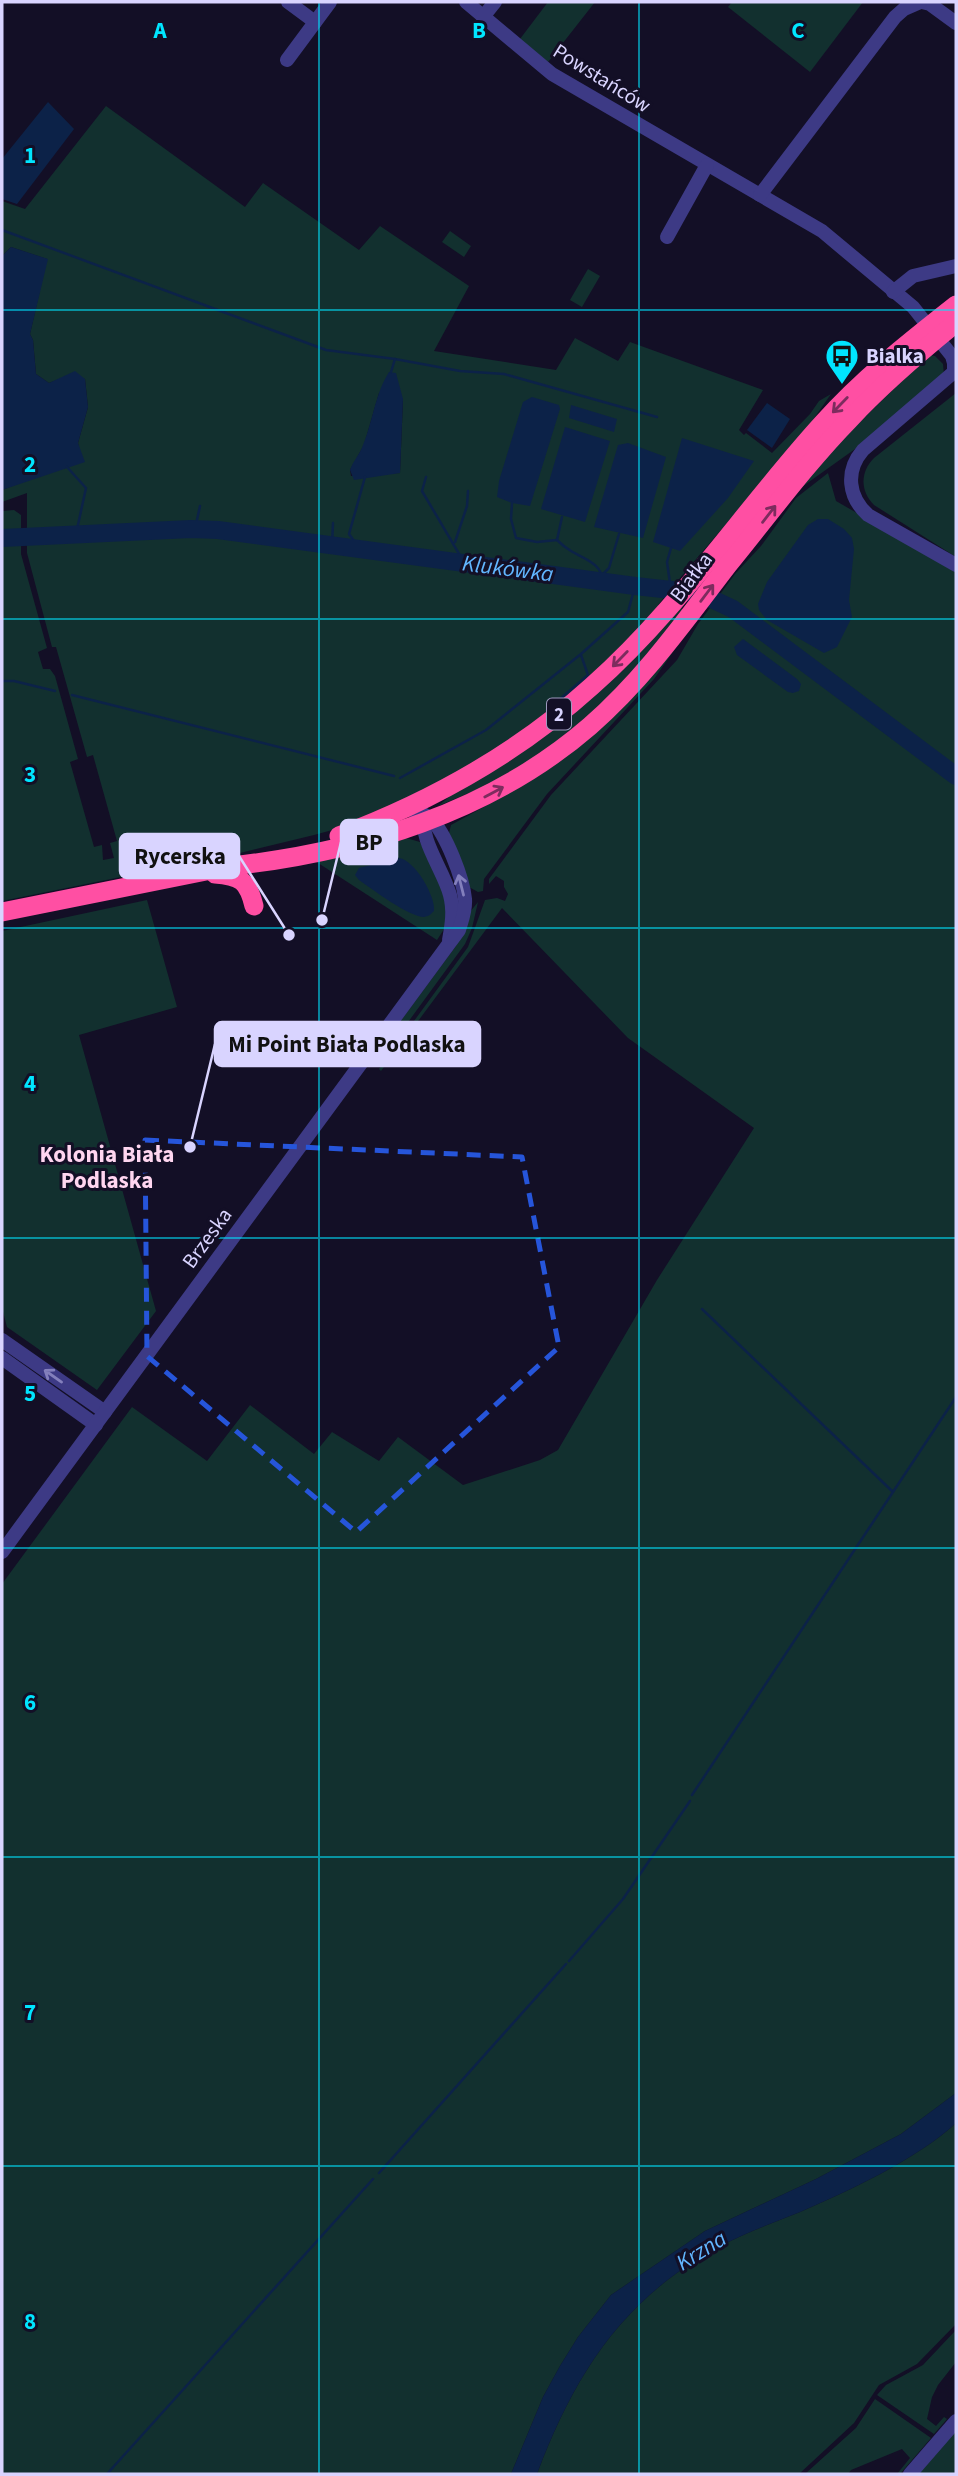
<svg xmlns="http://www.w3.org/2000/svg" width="958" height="2476" font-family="'Source Sans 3',sans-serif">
	<rect width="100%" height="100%" fill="#130f26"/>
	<g fill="#12302f" fill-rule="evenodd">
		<polygon points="548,2 595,2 548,62 520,39"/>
		<polygon points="732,2 863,2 810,72 728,7"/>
		<path d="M106,106L245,207L263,183L359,250L380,226L469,286L434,351L556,370L575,338L618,361L630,342L763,390L739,430L744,435L746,433L772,453L810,414L819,401L831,394L803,434L674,585L658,605L659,607L580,690L457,778L336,829L314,835L240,853L2,901V511L14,510L21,515V554L47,648L38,652L43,669H50L55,676L78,759L70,762L94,847L102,845L103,860L114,858L110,843L117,841L93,755L87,757L56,647H52L27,553V493L2,502V490L33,478L80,452L78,443L88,407L85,379L70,375L49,383L36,374L33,340L30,334L47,259L11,247L2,256V201L25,209ZM379,393L403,399L400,473L351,476L350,470L364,445Z"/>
		<polygon points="450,231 471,246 464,257 442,242"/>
		<polygon points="588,269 600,276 582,307 570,300"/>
		<polygon points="929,355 935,356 943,364 944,376 862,444 799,489 812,468"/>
		<path d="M956,393V557L874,505C860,491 860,472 874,458Z"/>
		<polygon points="828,473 836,501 956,570 956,2093 901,2134 816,2179 705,2231 611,2295 578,2337 560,2366 543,2397 511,2474 2,2474 2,1584 132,1407 207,1461 250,1405 314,1454 332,1432 379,1461 398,1437 463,1485 540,1460 558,1450 657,1280 754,1128 628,1038 502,908 381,1071 379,1069 468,947 485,900 497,898 505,901 508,894 504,887 504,881 496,876 489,884 489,879 551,795 677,660 698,624 735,574 761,546 796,498"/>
		<polygon points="680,607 687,614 619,692 519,772 438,806"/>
		<polygon points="675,649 654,679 547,794 484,879 483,891 478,892 469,887 448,837 451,825 518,788 553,766"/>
		<polygon points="406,838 420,842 445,890 448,923 437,940 315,861"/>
		<polygon points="147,900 177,1007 79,1035 156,1311 97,1390 7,1327 2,1308 2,931"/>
		<polygon points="478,902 472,928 465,944 376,1066 373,1063 374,1057 456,946 470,912"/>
		<path d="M956,2123V2324L917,2364L879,2385L854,2423L799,2474H537C574,2376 621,2300 717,2248C743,2234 772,2223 800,2212C847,2192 919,2158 956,2123Z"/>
		<polygon points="956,2330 956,2362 938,2385 932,2397 927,2419 936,2426 944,2417 947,2419 934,2434 877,2395 886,2385 923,2365"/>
		<polygon points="875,2399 931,2438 900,2474 897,2474 910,2458 902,2449 851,2470 848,2474 805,2474 856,2428"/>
		<polygon points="956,2430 956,2474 917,2474"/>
	</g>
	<g fill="#0c2248">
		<polygon points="48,102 74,129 17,204 2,199 2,159"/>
		<polygon points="11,247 48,259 30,334 33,340 36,374 49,383 75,371 85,379 88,407 78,443 85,462 2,490 2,256"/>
		<path d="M389,372L396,373L403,399L400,473L354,480L350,470C353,461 360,454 363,445C373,421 375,394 389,372Z"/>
		<polygon points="532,397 559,405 560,409 530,506 512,503 497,497 499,481 523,402"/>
		<polygon points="767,403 790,419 772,448 747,430"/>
		<polygon points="571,405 617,419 614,432 569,418"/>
		<polygon points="565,427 610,441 585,522 541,509"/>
		<polygon points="682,438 754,461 728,498 680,551 653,542"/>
		<polygon points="628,443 666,457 643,538 594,527 618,445"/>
		<polygon points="818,519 828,519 844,529 852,538 854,549 849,600 852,617 837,647 824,653 767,620 759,610 758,604 767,582 808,525"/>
		<polygon points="743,639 797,679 801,684 799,691 793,693 788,692 737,655 734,647"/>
		<path d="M399,858C415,860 436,897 434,911C430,915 429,916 424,917C409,917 372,889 359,880L355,875L359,868Z"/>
		<path d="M956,2093V2123C919,2158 847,2192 800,2212C772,2223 743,2234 717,2248C621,2300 574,2376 537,2474H511L543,2397L560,2366L578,2337L611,2295L705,2231L816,2179L901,2134Z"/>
	</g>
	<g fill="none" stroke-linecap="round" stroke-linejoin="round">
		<g stroke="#0c2248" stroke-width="2.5">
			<polyline points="2,230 326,350 395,359 460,371 504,374 657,417"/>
			<polyline points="391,372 395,359"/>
			<polyline points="67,467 86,488 76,534"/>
			<polyline points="426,477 422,491 465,564"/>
			<path d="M512,503L511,519L516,538L537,542L557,540C561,544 566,548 571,551C584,559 602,563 603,582"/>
			<polyline points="195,529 200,506"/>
			<polyline points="557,540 562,517"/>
			<polyline points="455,542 467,506 468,491"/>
			<polyline points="332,545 333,523"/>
			<polyline points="671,548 667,562 671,590"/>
			<polyline points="360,549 349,534 365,477"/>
			<polyline points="603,574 609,568 619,534"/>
			<polyline points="2,681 14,681 55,691"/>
			<polyline points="72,695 394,776"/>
			<polyline points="559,700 588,675 581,655"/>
			<polyline points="400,778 486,730 581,654 628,612 635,586"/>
			<polyline points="702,1309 893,1492"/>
			<polyline points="692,1795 956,1397"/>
			<polyline points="569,1961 623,1899 690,1801"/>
			<polyline points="379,2173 566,1964"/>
			<polyline points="107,2474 373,2179"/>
		</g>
		<polyline stroke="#0c2248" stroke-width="18" points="2,538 191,529 218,530 635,586 699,593 733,609 956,776"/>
		<g stroke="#3d3a85" stroke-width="14">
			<polyline points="288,2 315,22"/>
			<path d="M466,2L552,74L822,231L913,307L952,356L954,363V372L863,450C845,471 848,497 868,515L956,565"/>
			<polyline points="922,2 930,4 956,23"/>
			<polyline points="483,17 495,2"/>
			<polyline points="287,60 330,2"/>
			<polyline points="760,195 895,17 904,9 920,2"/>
			<polyline points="667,237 707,165"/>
			<polyline points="893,292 913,276 956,266"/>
			<path d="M425,815C418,838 444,871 450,895C454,910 452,924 449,940"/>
			<polyline points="2,1340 105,1412"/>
			<polyline points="2,1358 96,1425"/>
			<path d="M2,1552L459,930C462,920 466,910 465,899C463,878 446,834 431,819C424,813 414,811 406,808"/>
			<polyline points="910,2474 956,2421"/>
		</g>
		<g stroke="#ff4fa3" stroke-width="19">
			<path d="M339,836C432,801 518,753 592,686C679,609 744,510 822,424C862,379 909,342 956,305"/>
			<path d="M215,874C241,876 248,881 254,906"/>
			<path d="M2,912L231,866C360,852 491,812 590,726C644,679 685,621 728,565C768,516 806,464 850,419C883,384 919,353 956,323"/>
		</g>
	</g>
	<defs><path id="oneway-shaft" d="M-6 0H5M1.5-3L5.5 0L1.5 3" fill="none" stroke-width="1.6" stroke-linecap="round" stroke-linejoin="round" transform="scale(1.75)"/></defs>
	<g stroke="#7d2c5e">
		<use href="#oneway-shaft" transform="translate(840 405) rotate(134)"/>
		<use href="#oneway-shaft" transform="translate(769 514) rotate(-52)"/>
		<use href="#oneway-shaft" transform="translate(707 593) rotate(-53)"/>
		<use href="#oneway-shaft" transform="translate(620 659) rotate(134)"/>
		<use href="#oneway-shaft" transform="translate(494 792) rotate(-28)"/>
	</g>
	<g stroke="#837fbc">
		<use href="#oneway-shaft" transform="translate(461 885) rotate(-104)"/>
		<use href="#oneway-shaft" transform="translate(53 1376) rotate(-145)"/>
	</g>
	<path fill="none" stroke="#2655da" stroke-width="5" stroke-dasharray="14 9" stroke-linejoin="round" d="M145,1140L522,1157L559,1347L356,1532L147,1356Z"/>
	<path fill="none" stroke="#00e5ff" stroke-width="2" stroke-opacity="0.55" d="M319,2V2474M639,2V2474M2,310H956M2,619H956M2,928H956M2,1238H956M2,1548H956M2,1857H956M2,2166H956"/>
	<defs>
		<symbol id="bus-pin" viewBox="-11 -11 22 30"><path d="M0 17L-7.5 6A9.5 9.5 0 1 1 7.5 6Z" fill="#00e5ff" stroke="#130f26"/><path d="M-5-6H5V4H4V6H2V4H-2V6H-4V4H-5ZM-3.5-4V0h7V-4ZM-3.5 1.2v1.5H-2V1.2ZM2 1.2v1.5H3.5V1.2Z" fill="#111"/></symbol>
	</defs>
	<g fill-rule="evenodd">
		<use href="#bus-pin" x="823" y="337" width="38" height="52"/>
	</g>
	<g text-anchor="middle" stroke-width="6" stroke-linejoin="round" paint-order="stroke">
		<rect fill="#130f26" stroke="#9e99be" stroke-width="2" x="547" y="698.5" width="24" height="31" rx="5"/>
		<g font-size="19" font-weight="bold" fill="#d9d4ff">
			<text x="559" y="721">2</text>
		</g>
		<g font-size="21" fill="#d9d4ff" stroke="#130f26">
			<text transform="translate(602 78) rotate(32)" y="7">Powstańców</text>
			<text transform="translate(691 577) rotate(-53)" y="7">Białka</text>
			<text transform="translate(207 1238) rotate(-54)" y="7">Brzeska</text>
		</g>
		<g font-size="21" font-weight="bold" fill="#d9d4ff" stroke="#130f26" text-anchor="start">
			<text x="866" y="363">Bialka</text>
		</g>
		<g font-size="23" font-style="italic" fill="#62b6ff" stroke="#130f26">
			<text transform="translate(508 568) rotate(7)" y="8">Klukówka</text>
			<text transform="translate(701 2250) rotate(-32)" y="8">Krzna</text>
		</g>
		<g font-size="23" font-weight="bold" fill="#ffd6f0" stroke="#130f26">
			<text x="107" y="1162">Kolonia Biała<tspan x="107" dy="26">Podlaska</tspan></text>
		</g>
	</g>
	<g font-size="23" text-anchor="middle" font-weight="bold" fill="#00e5ff" stroke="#130f26" stroke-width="6" stroke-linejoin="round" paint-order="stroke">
		<text x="160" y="38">A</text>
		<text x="479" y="38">B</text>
		<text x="798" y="38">C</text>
		<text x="30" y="163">1</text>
		<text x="30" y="472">2</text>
		<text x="30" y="782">3</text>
		<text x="30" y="1091">4</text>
		<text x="30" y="1401">5</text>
		<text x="30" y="1710">6</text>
		<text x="30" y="2020">7</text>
		<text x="30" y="2329">8</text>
	</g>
	<path fill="none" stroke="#d9d4ff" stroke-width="2.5" d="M322 920L341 842M289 935L239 856M190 1147L215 1044"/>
	<g fill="#d9d4ff" stroke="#130f26" stroke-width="2.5">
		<circle cx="322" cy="920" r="7"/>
		<circle cx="289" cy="935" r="7"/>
		<circle cx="190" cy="1147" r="7"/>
	</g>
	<g fill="#d9d4ff" stroke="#d9d4ff" stroke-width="2.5">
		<rect x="341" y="820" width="56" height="44" rx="7"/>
		<rect x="120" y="834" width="119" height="44" rx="7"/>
		<rect x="215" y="1022" width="265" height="44" rx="7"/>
	</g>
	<g font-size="23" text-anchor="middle" font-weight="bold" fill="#111">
		<text x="369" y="850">BP</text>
		<text x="180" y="864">Rycerska</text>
		<text x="347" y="1052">Mi Point Biała Podlaska</text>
	</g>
	<rect width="958" height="2476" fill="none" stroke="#d9d4ff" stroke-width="7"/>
</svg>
